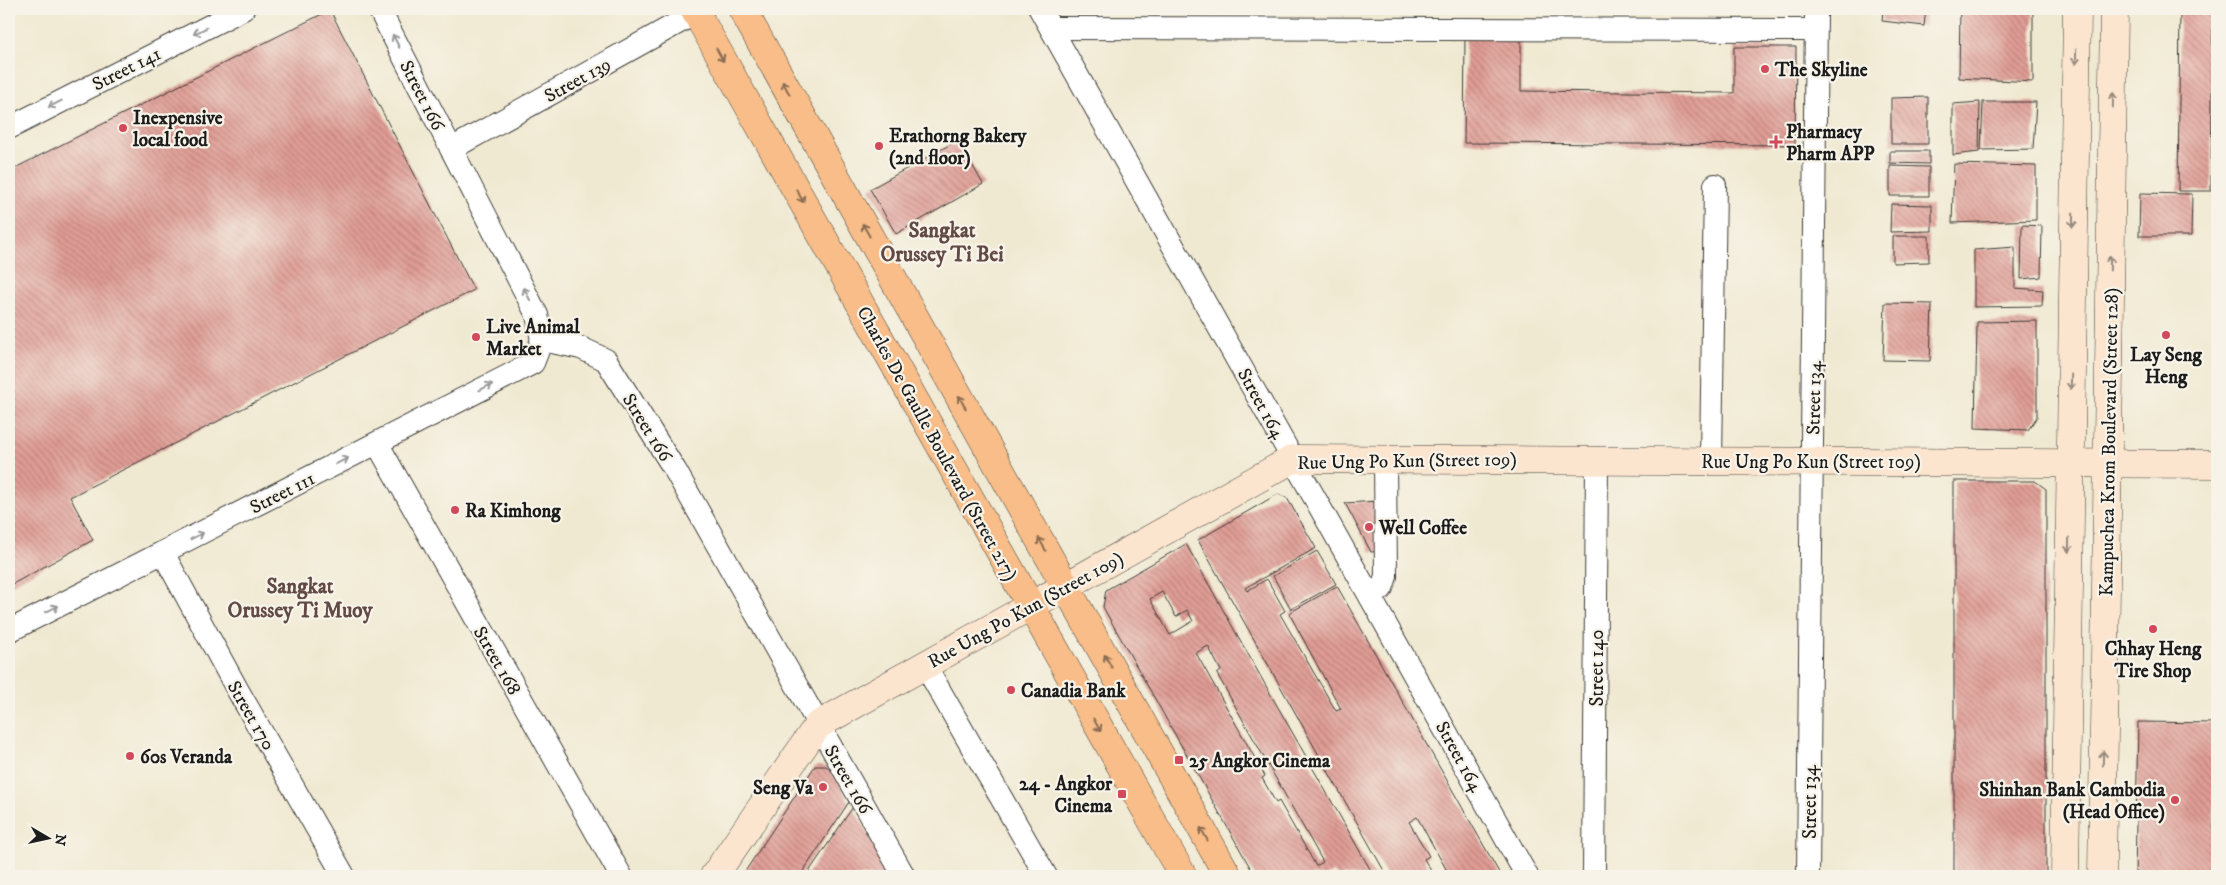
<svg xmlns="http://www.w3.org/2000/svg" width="2226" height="885" font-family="'IM FELL DW Pica',serif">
	<defs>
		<pattern id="building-back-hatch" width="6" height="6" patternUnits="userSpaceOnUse" patternTransform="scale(1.25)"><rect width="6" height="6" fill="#e09d95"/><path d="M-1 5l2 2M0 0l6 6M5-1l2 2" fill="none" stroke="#b57f79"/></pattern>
	</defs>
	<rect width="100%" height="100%" fill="#f7f3e8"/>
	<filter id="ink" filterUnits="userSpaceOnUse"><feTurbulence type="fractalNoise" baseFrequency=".02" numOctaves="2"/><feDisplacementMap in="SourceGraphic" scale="10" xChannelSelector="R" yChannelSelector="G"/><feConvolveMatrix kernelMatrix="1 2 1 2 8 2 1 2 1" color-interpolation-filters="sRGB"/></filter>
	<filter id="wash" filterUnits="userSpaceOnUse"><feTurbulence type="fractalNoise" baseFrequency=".0096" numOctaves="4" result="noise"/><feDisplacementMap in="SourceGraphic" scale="20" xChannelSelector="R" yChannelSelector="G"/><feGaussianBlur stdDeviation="1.12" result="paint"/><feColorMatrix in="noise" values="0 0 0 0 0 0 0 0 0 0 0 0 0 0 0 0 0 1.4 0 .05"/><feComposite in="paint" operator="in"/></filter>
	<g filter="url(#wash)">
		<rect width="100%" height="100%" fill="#f0e9d2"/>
		<g id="blocks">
			<g fill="url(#building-back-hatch)" fill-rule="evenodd">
				<polygon points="1883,9 1926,9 1924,26 1882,21"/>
				<polygon points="1960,9 2033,9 2033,82 1959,78"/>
				<polygon points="2180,9 2213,9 2211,191 2178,191"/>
				<polygon points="330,10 474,290 70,497 93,540 9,586 9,171"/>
				<polygon points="1465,35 1521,35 1521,91 1734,93 1734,47 1796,47 1795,145 1464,143"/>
				<polygon points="1928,97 1928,144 1891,144 1891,98"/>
				<polygon points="1980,102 1979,152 1953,155 1953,104"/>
				<polygon points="1983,102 2036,102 2033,149 1981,150"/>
				<polygon points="958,140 983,184 896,234 870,189"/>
				<polygon points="1890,151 1929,151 1929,164 1890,163"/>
				<polygon points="1954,164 2036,166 2036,220 1952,223"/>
				<polygon points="1890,166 1929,167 1929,196 1890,196"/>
				<polygon points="2140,193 2192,194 2191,236 2139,236"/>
				<polygon points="1891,204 1932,205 1932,231 1890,232"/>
				<polygon points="2022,225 2042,226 2041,277 2021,279"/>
				<polygon points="1893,236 1929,236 1929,262 1893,263"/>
				<polygon points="2015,247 2015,288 2043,290 2042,306 1974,307 1974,250"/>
				<polygon points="1885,303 1932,304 1930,361 1883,360"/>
				<polygon points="2037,321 2037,417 2028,430 1975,428 1977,322"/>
				<polygon points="1954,481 2035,481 2046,489 2046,876 1954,876"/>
				<polygon points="1278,494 1287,498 1316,548 1245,588 1247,591 1267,579 1285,611 1280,614 1336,711 1341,709 1289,613 1337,586 1501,876 1450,876 1417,817 1409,822 1429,856 1424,859 1434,876 1387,876 1198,540"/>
				<polygon points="1379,501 1383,551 1371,552 1345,503"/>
				<path d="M1186,544L1275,702L1374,876H1337L1334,872L1326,876H1255L1103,607L1106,590ZM1162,592L1176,617L1187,610L1193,621L1170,635L1150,599ZM1208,646L1221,671L1217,674L1323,862L1316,866L1279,801L1276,803L1262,778L1265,776L1196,653Z"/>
				<polygon points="1317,551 1336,584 1291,609 1273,576"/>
				<polygon points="2216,575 2217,575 2217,609 2212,609"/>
				<polygon points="2138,722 2216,723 2213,876 2135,876"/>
				<polygon points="815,766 826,766 837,776 849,802 800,876 742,876"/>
				<polygon points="853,807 892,876 806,876"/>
			</g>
		</g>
	</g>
	<g filter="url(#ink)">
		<use href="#blocks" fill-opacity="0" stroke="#3c3b37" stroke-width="1"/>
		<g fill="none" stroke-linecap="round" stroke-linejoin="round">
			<defs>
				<g id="street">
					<polyline points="379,9 537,315 542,340"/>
					<polyline points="1040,9 1527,876"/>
					<polyline points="1051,28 1815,30"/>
					<polyline points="9,128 243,9"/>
					<polyline points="451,149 703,9"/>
					<polyline points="542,340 581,348 606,360 675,470 904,876"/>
					<polyline points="377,443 621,876"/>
					<polyline points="1711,461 1715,185"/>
					<polyline points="163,553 237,689 344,876"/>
					<polyline points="1371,598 1382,588 1386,576 1385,459"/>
					<polyline points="9,631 533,363 542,340"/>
					<polyline points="925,665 1046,876"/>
					<polyline points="1594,876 1597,460"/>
					<polyline points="1808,876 1816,9"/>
				</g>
				<g id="secondary">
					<polyline points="714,876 818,725 1293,459 2217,464"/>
					<polyline points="2065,876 2077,9"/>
					<polyline points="2102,876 2114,9"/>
				</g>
				<g id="primary">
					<polyline points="694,9 1183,876"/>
					<polyline points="742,9 1228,876"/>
				</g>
			</defs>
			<use href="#street" stroke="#3c3b37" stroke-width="24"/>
			<use href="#secondary" stroke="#3c3b37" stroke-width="29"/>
			<use href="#primary" stroke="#3c3b37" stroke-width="29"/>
			<use href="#street" stroke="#fff" stroke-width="22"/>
			<use href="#secondary" stroke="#fce5cf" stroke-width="28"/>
			<use href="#primary" stroke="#f8bd88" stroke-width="28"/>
		</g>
		<defs><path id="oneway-shaft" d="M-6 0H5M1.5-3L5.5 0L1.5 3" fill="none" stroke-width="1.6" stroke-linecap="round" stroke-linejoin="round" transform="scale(1.25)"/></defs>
		<g stroke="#999">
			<use href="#oneway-shaft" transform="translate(200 31) rotate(153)"/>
			<use href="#oneway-shaft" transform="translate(396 41) rotate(-117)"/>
			<use href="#oneway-shaft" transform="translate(55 104) rotate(153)"/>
			<use href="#oneway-shaft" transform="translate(527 294) rotate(-117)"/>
			<use href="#oneway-shaft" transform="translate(486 387) rotate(-27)"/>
			<use href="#oneway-shaft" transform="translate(342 461) rotate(-27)"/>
			<use href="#oneway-shaft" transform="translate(197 536) rotate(-27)"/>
			<use href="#oneway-shaft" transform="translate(52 609) rotate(-27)"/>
		</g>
		<g stroke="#8a6c52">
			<use href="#oneway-shaft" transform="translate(720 55) rotate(61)"/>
			<use href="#oneway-shaft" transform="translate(786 88) rotate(-119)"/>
			<use href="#oneway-shaft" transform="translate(800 196) rotate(61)"/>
			<use href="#oneway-shaft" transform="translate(866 230) rotate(-119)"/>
			<use href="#oneway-shaft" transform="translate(962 402) rotate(-119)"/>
			<use href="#oneway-shaft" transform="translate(1042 544) rotate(-119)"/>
			<use href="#oneway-shaft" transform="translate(1108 661) rotate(-119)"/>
			<use href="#oneway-shaft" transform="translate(1097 725) rotate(61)"/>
			<use href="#oneway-shaft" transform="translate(1204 834) rotate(-119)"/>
		</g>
		<g stroke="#978b7e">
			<use href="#oneway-shaft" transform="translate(2076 57) rotate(91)"/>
			<use href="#oneway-shaft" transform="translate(2113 100) rotate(-89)"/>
			<use href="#oneway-shaft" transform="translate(2073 220) rotate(91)"/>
			<use href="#oneway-shaft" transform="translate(2110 263) rotate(-89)"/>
			<use href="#oneway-shaft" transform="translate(2071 382) rotate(91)"/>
			<use href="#oneway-shaft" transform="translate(2069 545) rotate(91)"/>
			<use href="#oneway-shaft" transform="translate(2103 758) rotate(-89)"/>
		</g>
	</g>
	<g fill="#d1495b" stroke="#f7f3e8" stroke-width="2">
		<circle cx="1765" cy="69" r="5"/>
		<circle cx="123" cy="128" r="5"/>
		<path d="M1773.5 134.5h5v5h5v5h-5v5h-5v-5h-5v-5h5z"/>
		<circle cx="879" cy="146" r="5"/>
		<circle cx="2166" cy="335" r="5"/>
		<circle cx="476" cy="337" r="5"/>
		<circle cx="455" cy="510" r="5"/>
		<circle cx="1369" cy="527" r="5"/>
		<circle cx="2153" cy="629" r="5"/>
		<circle cx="1011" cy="690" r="5"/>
		<circle cx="130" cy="756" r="5"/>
		<rect x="1174" y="755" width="10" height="10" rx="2.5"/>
		<circle cx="823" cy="787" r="5"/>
		<rect x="1117" y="789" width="10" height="10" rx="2.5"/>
		<circle cx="2175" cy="800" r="5"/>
	</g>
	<g text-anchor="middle" stroke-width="4.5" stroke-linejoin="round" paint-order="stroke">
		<g font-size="19" fill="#1c1c1c" stroke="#f7f3e8">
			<text transform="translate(126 68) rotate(-27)" y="7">Street 141</text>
			<text transform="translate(577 79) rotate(-29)" y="7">Street 139</text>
			<text transform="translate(423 95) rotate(63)" y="7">Street 166</text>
			<text transform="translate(1813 398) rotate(-89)" y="7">Street 134</text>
			<text transform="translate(1262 403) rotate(61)" y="7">Street 164</text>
			<text transform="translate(648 427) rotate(58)" y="7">Street 166</text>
			<text transform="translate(2108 442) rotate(-89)" y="7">Kampuchea Krom Boulevard (Street 128)</text>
			<text transform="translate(938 443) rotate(61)" y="7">Charles De Gaulle Boulevard (Street 217)</text>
			<text transform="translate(1407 460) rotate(-1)" y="7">Rue Ung Po Kun (Street 109)</text>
			<text x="1811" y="468">Rue Ung Po Kun (Street 109)</text>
			<text transform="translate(282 492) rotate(-27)" y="7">Street 111</text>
			<text transform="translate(1025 609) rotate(-29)" y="7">Rue Ung Po Kun (Street 109)</text>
			<text transform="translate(498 660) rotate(60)" y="7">Street 168</text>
			<text transform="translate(1596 668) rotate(-90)" y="7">Street 140</text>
			<text transform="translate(252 715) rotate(60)" y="7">Street 170</text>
			<text transform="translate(1460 756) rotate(61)" y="7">Street 164</text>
			<text transform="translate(849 779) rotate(60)" y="7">Street 166</text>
			<text transform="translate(1809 802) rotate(-90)" y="7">Street 134</text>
		</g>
		<g font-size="19" font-weight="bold" fill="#1c1c1c" stroke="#f7f3e8" text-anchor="start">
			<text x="1775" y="76">The Skyline</text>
			<text x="133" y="124">Inexpensive<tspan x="133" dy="22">local food</tspan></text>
			<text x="1786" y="138">Pharmacy<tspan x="1786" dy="22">Pharm APP</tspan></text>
			<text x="889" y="142">Erathorng Bakery<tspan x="889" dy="22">(2nd floor)</tspan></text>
			<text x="486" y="333">Live Animal<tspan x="486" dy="22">Market</tspan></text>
			<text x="2166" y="361" text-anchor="middle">Lay Seng<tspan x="2166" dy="22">Heng</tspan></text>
			<text x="465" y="517">Ra Kimhong</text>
			<text x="1379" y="534">Well Coffee</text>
			<text x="2153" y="655" text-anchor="middle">Chhay Heng<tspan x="2153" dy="22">Tire Shop</tspan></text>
			<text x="1021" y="697">Canadia Bank</text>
			<text x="140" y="763">60s Veranda</text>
			<text x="1189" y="767">25 Angkor Cinema</text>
			<text x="1112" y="790" text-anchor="end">24 - Angkor<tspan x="1112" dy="22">Cinema</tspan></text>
			<text x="813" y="794" text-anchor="end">Seng Va</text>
			<text x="2165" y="796" text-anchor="end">Shinhan Bank Cambodia<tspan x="2165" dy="22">(Head Office)</tspan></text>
		</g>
		<g font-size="21" font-weight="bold" fill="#614946" stroke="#f7f3e8">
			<text x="942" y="237">Sangkat<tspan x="942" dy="24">Orussey Ti Bei</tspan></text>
			<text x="300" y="593">Sangkat<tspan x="300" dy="24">Orussey Ti Muoy</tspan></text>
		</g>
	</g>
	<rect width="2226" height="885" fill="none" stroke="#f7f3e8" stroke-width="30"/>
	<g transform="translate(48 838) rotate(99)" stroke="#f7f3e8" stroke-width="4" paint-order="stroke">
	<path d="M0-4L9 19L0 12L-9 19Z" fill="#1c1c1c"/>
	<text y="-8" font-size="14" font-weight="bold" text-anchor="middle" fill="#1c1c1c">N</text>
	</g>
</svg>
